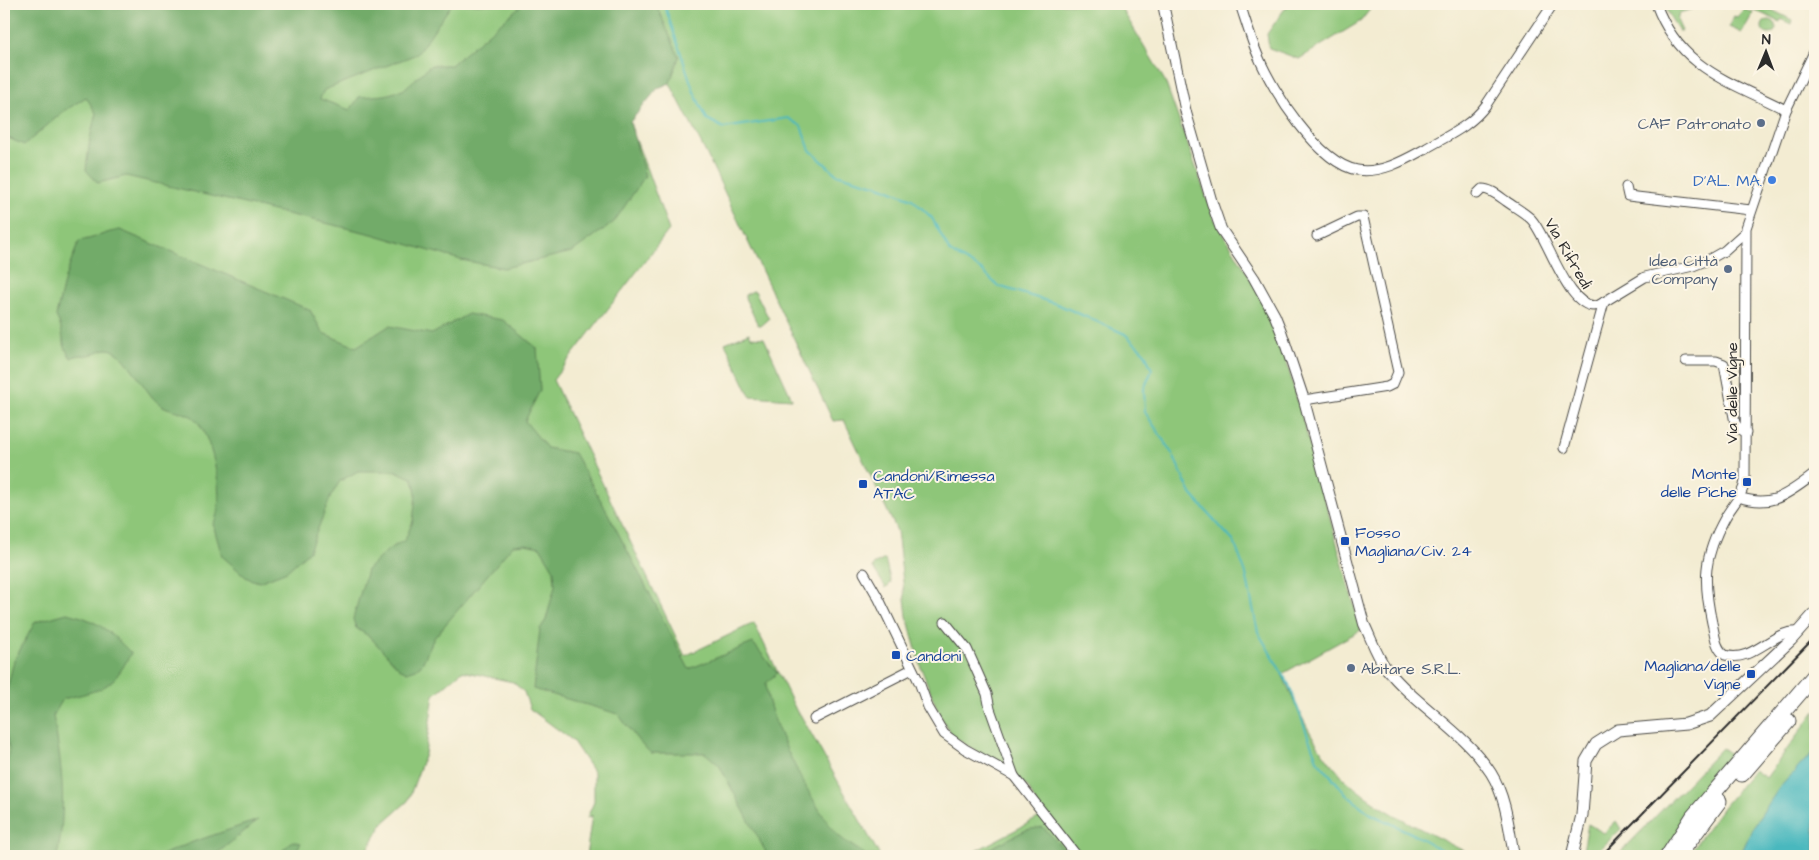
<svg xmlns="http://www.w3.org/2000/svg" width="1819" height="860" font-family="'Architects Daughter',sans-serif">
	<rect width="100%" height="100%" fill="#fcf5e5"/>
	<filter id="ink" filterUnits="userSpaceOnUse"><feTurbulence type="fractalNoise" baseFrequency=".02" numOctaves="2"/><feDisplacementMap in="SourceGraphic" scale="10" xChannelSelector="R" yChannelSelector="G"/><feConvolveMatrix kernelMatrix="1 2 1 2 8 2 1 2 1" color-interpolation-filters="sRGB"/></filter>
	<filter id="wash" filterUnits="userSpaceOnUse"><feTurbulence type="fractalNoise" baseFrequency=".0096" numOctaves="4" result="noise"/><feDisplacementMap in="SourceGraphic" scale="20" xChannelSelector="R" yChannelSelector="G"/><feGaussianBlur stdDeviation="1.12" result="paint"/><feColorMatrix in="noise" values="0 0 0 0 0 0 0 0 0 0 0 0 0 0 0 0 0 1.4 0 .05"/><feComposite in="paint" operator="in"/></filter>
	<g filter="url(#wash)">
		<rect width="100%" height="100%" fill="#f3ecd2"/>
		<g fill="#8ec679" stroke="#5c7852">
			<path d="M4,4H1119L1165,81L1214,218L1269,309L1280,338L1361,630L1282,674C1298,710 1314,747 1342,776C1375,810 1431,833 1473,856H966L1042,816L1028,787L953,736L940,716L921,668L907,616L897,531L844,420L833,421L707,155L664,72L628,118L669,230L553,380L685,656L754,623L798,714H800L880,856H586L592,815L587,818L594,802V773L572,740L530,709L524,692L513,682L462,671L434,695L425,754L408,801L383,823L364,856H4Z"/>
			<polygon points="1288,4 1374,4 1361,21 1299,59 1269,48 1267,34"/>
			<polygon points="1663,4 1697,4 1693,9 1679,13 1677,20 1682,31 1679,32"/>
			<polygon points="1748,4 1760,4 1792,20 1791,24 1781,19 1780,22 1746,6"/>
			<polygon points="1744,9 1753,13 1742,33 1729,27 1734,16 1737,17"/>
			<circle cx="1769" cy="27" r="7"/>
			<polygon points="753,291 755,291 769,319 761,326 758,325 745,298 745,295"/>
			<polygon points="749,333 751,337 764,338 792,399 750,396 725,343"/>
			<polygon points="885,559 891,583 886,588 873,568 873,565"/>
			<path d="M1815,711V750C1782,785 1760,812 1740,856H1687L1724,806L1754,770L1766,778Z"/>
			<polygon points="1722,748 1736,758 1661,856 1617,856"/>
			<polygon points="1616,821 1621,829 1593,856 1582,856 1588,824 1604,833"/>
		</g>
		<g fill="#72ab69" stroke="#4e6b4a">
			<polygon points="4,4 452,4 417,54 324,90 320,99 350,110 359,97 385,95 403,90 431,65 451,65 523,4 656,4 679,57 670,83 658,88 630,122 645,176 614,222 572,252 504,268 461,260 372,234 126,176 98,183 86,170 90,138 96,113 86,97 63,112 24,145 4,136 6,114 4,109"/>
			<path d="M120,230L310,310L323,333L356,347L389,326L432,334L468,314L503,320L537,348L540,390L525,421L547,448L574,453L604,506L689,669L753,643L777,673L766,683C766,718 812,803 834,831C842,841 857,848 867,856H768L719,765L705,753H651L640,743L618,714L533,689L540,629L546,620L555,586L554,570L540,547L525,544L513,545L434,638L422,664L416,669L407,672L399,668L370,637L356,628L353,619L367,570L389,549L405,540L413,521L416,494L413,479L396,471H358L340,481L331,496L309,551L287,571L259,582L247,578L222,556L213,524C227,502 213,441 197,421C187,409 168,413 156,401C143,389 125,350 108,349C101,349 95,354 89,355C82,356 78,354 71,358C59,342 66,334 56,316L65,278L79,241C94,239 105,232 120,230Z"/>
			<path d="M67,613C98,620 109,631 131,653C111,691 103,689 63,699L53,716C62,762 67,810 57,856H4V779L9,749L4,723V701L14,661L35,622Z"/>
			<polygon points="258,820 214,856 159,856 193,842"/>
			<polygon points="1043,827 1070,856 975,856 1026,830"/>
			<polygon points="292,841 301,843 293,856 277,856"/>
		</g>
		<polygon fill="#48b8be" stroke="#3a7274" points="1815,750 1815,856 1740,856 1753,827 1779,788"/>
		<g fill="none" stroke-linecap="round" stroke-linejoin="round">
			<polyline stroke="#48b8be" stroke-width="2" points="664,4 694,92 707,119 724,128 788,118 801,126 810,150 836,174 882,187 912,199 932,218 950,252 980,269 998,286 1057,304 1125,334 1145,353 1152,370 1144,389 1145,412 1173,455 1191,494 1234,542 1246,574 1258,632 1289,685 1317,760 1348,796 1371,814 1415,835 1452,856"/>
		</g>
	</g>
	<g filter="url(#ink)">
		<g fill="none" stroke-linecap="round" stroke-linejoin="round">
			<defs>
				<g id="minor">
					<path d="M1240,4C1246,22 1251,40 1259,58C1273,91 1318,163 1357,170C1381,174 1405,160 1425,149C1447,136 1471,126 1486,105L1553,4"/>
					<path d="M1656,4C1680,69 1729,81 1786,110"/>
					<polyline points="1626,187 1628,196 1751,210"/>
					<path d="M1477,194L1482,189C1491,189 1499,196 1506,201C1514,207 1524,212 1531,219C1548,236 1569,315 1599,305L1645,277L1693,266L1708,260L1724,251L1745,232"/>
					<polyline points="1686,361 1716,361 1724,364 1735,423 1739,429 1746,433"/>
					<polyline points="1304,400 1387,387 1393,384 1398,372 1363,217 1357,217 1317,236"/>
					<polyline points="1564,448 1604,302"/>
					<path d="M1739,497C1773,509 1788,493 1815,474"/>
					<polyline points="864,573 879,599 919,682 928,707 944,734 965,749 1014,776 1077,856"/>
					<polyline points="945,622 967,649 987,694 990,709 1014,776"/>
					<path d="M1799,632C1774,628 1753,664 1725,655C1715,648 1715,634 1712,623C1703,581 1703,557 1725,518C1732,505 1743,496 1745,481L1746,228L1786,110L1815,50"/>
					<polyline points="814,719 912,669"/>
				</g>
				<path id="tertiary" d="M1163,4L1186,113L1212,203L1221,229L1254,278L1275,316L1281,331L1304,400L1364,624C1371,638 1376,655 1386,668C1417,707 1464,731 1491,773C1506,797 1509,828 1514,856"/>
				<polyline id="secondary" points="1572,856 1582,815 1586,761 1596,744 1618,730 1686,724 1710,716 1791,640 1815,613"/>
				<g id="motorway">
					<polyline points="1742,774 1788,721"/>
					<polyline points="1684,848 1719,801"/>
					<polyline points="1668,856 1693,817 1815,675"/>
				</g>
			</defs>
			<use href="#minor" stroke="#494844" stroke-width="11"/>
			<use href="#tertiary" stroke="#494844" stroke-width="12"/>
			<use href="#secondary" stroke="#494844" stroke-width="13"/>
			<use href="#motorway" stroke="#494844" stroke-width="17"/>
			<use href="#minor" stroke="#fff" stroke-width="9"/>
			<use href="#tertiary" stroke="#fff" stroke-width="10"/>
			<use href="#secondary" stroke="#fff" stroke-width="11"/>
			<use href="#motorway" stroke="#fff" stroke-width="15"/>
			<polyline stroke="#2b2b2b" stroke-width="2" points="1601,856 1815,637"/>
		</g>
	</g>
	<g fill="#5c6f8a" stroke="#fcf5e5" stroke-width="2">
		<circle cx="1761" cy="123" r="5"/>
		<circle cx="1728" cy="269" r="5"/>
		<circle cx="1351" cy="668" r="5"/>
	</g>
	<circle fill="#3f7fe0" stroke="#fcf5e5" stroke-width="2" cx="1772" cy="180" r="5"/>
	<g fill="#1a4fb4" stroke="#fcf5e5" stroke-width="2">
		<rect x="1742" y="477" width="10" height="10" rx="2.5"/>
		<rect x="858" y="479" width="10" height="10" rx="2.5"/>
		<rect x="1340" y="536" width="10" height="10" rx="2.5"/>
		<rect x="891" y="650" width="10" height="10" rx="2.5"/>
		<rect x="1746" y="669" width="10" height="10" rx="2.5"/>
	</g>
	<g text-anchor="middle" stroke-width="4" stroke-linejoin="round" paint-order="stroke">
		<g font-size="16" fill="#4e5e75" stroke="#fcf5e5" text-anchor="end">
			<text x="1751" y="129">CAF Patronato</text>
			<text x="1718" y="266">Idea Città<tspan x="1718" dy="18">Company</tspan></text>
			<text x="1361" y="674" text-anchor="start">Abitare S.R.L.</text>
		</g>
		<g font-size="16" fill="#366cbe" stroke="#fcf5e5" text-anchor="end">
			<text x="1762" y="186">D'AL. MA.</text>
		</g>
		<g font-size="16" fill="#2b2b2b" stroke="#fcf5e5">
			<text transform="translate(1569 253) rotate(60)" y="6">Via Rifredi</text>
			<text transform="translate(1731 393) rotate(-90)" y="6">Via delle Vigne</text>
		</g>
		<g font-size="16" fill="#164399" stroke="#fcf5e5" text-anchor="start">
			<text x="1737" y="479" text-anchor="end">Monte<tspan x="1737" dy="18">delle Piche</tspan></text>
			<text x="873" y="481">Candoni/Rimessa<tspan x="873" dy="18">ATAC</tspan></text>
			<text x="1355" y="538">Fosso<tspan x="1355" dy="18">Magliana/Civ. 24</tspan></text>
			<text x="906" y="661">Candoni</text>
			<text x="1741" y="671" text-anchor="end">Magliana/delle<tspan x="1741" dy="18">Vigne</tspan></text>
		</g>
	</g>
	<rect width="1819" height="860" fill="none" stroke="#fcf5e5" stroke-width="20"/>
	<g transform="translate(1766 52) rotate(1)" stroke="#fcf5e5" stroke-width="4" paint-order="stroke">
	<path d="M0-4L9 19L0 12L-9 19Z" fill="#2b2b2b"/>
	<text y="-8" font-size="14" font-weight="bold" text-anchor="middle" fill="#2b2b2b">N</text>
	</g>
</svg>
